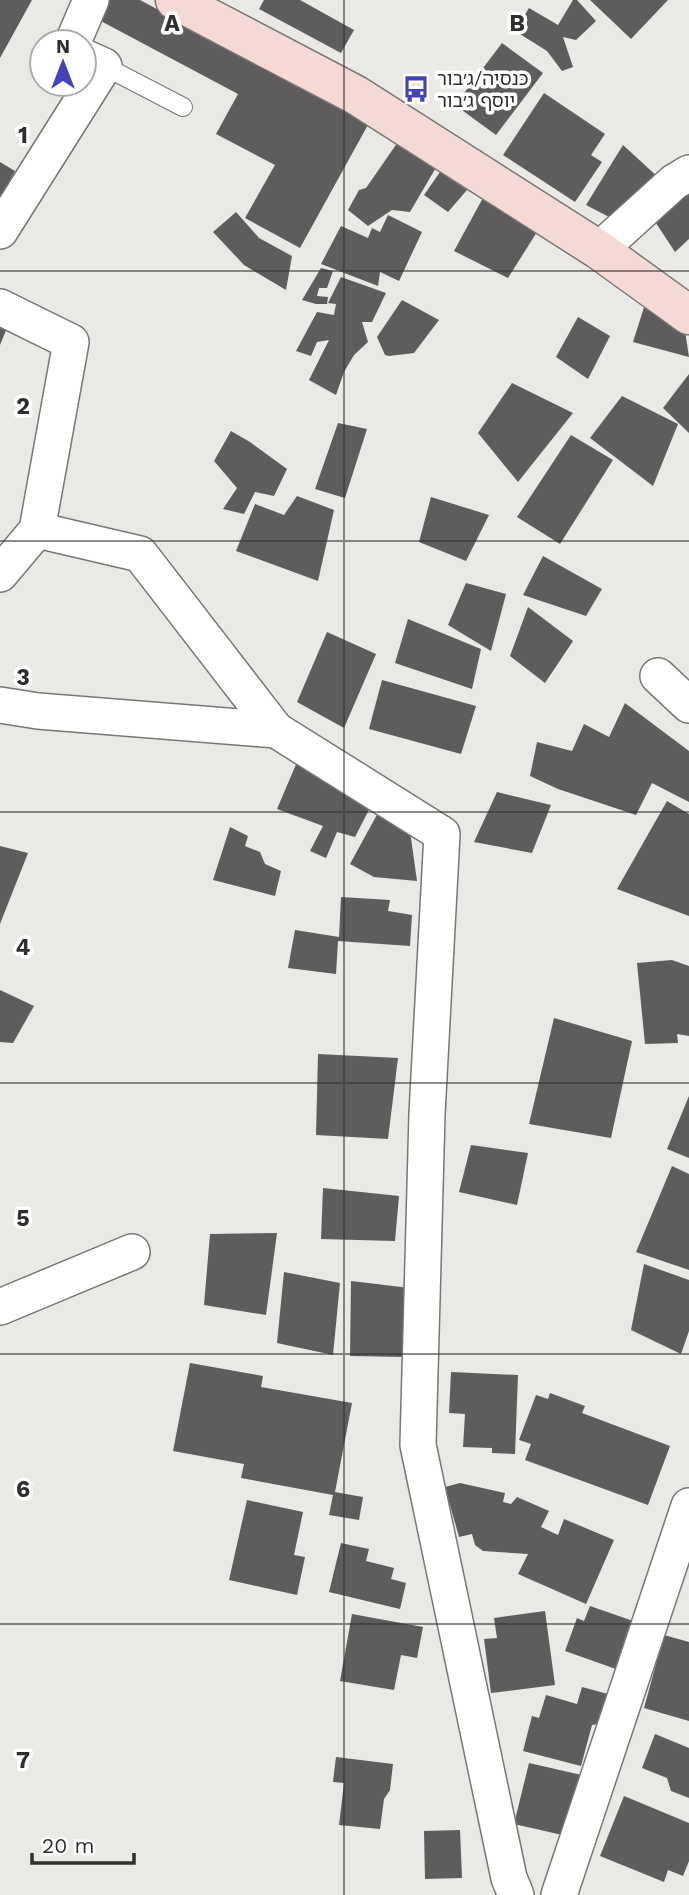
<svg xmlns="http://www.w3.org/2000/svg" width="689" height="1895" font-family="'Work Sans','Noto Sans Hebrew',sans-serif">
	<rect width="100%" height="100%" fill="#eae9e5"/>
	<g fill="#5f5c5e">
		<polygon points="0,0 32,0 0,58"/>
		<polygon points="107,0 140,0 369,123 300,248 245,218 275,165 216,134 238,94 97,19"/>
		<polygon points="264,0 300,0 354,30 341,53 259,9"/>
		<polygon points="573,0 577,0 596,21 576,40 563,37 573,67 562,71 547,51 515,31 529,8 558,25"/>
		<polygon points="590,0 668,0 631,39"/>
		<polygon points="502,43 543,73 496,135 455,105"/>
		<polygon points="544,93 605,134 591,155 602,162 575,202 503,155"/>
		<polygon points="400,139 441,159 410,212 392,210 368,226 348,210 359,190 366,188"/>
		<polygon points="623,145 660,179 613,219 586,205"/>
		<polygon points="0,162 15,171 0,200"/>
		<polygon points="440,172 467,190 448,212 424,195"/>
		<polygon points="689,183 689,239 675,252 652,217"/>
		<polygon points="484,196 542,224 508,278 454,251"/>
		<polygon points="236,212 259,238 292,256 286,290 244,265 213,232"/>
		<polygon points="388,215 422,232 399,281 380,272 378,286 321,264 341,226 368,238 372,228 380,232"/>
		<polygon points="321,268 333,271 327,288 319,288 317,296 328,297 327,304 316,304 302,300"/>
		<polygon points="341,277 386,293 372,322 362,322 368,342 354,355 344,372 336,395 309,380 329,340 317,342 311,356 296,351 317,312 334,315 336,304 328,303"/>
		<polygon points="402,300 439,320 414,353 389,356 385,355 377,337"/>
		<polygon points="646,301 683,318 689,357 633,342"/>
		<polygon points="0,308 13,313 0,345"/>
		<polygon points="578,317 610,336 588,379 556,357"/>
		<polygon points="689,374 689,433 663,408"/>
		<polygon points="512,383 573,413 518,482 478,433"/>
		<polygon points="622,396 678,424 653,486 590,438"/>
		<polygon points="338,423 367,429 345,498 315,489"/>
		<polygon points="231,431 250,442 287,469 274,496 255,492 244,514 223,509 237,488 214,461"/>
		<polygon points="571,435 613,460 560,544 517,517"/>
		<polygon points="297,496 334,510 318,581 236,551 255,504 284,515"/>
		<polygon points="431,497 489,515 466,561 419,542"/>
		<polygon points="543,556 602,589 586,616 523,595"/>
		<polygon points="466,583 506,594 491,651 448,625"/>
		<polygon points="528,607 573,641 545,683 510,656"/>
		<polygon points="408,619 481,649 472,689 395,663"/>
		<polygon points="327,632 376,654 344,728 297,702"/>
		<polygon points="382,680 476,706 461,754 369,729"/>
		<polygon points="625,703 689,751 689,802 652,783 636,815 558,789 530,776 537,742 572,751 584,724 609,737"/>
		<polygon points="297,762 375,798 355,837 337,832 326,858 310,851 323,826 277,809"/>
		<polygon points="497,792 551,805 532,853 474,842"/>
		<polygon points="667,801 689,814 689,916 617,889"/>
		<polygon points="379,811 409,824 417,881 374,877 350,864"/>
		<polygon points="230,827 248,836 245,846 260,852 265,864 281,871 275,896 213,880"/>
		<polygon points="0,846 28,853 0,924"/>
		<polygon points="341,897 390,900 388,911 412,915 410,946 338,941 336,974 288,968 295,930 339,937"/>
		<polygon points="672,960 689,966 689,1036 677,1034 678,1043 645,1044 637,963"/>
		<polygon points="0,990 34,1006 13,1043 0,1042"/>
		<polygon points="554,1018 632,1041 611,1138 529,1124"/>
		<polygon points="318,1054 398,1058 388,1139 316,1135"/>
		<polygon points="689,1096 689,1158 667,1149"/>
		<polygon points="471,1145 528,1153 517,1205 459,1192"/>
		<polygon points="672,1166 689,1174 689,1270 636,1252"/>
		<polygon points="323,1188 399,1196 395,1241 321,1239"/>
		<polygon points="277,1233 266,1315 204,1305 210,1234"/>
		<polygon points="644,1264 689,1280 689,1331 681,1354 631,1330"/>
		<polygon points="284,1272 340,1283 333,1355 277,1343"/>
		<polygon points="351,1281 410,1288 404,1357 350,1356"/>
		<polygon points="190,1363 263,1376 261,1387 352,1403 335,1492 363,1497 359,1520 329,1515 333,1495 241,1478 244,1464 173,1451"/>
		<polygon points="451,1372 518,1375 515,1454 492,1453 492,1448 463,1447 465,1414 449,1413"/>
		<polygon points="550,1393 585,1406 582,1413 670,1446 648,1505 525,1460 531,1444 519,1440 536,1395 548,1399"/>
		<polygon points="460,1483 505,1493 503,1502 511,1504 517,1497 549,1511 541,1527 558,1535 564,1519 614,1540 586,1604 518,1574 528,1554 483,1551 475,1545 472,1534 459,1537 445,1487"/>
		<polygon points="247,1500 303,1512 294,1555 305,1557 297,1595 229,1580"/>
		<polygon points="341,1543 369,1549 366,1561 394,1568 391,1579 406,1583 400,1609 329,1592"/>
		<polygon points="590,1606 636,1622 630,1674 565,1651 577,1618 584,1621"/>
		<polygon points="545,1611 555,1685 491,1693 484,1639 497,1638 494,1618"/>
		<polygon points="352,1614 423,1627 417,1658 401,1655 394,1690 340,1681"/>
		<polygon points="664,1635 689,1642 689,1721 644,1708"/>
		<polygon points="582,1687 623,1698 616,1721 592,1725 581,1766 523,1751 532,1716 539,1718 546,1695 577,1704"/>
		<polygon points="655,1734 689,1748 689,1798 671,1791 667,1778 642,1768"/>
		<polygon points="336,1757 393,1764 390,1790 384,1799 380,1829 339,1825 344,1783 333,1782"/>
		<polygon points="529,1763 586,1776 571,1837 514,1824"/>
		<polygon points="624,1796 689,1823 689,1861 683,1876 668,1870 664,1882 600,1856"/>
		<polygon points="460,1830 462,1878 425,1879 424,1831"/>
	</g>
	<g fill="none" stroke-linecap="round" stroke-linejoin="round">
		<defs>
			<polyline id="lane" points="104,66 183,107"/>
			<g id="street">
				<polyline points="73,42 91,0"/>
				<polyline points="0,231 104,66 84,57"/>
				<polyline points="599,250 674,182 689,173"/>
				<polyline points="0,307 71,342 37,530 0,574"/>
				<polyline points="37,530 140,554 276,730"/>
				<polyline points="658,676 689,705"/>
				<polyline points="0,705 38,711 276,730 442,834 427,1114 418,1445 509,1878 516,1895"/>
				<polyline points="0,1307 132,1252"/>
				<polyline points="559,1895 689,1506"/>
			</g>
			<polyline id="secondary" points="175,0 356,95 599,250 689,315"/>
		</defs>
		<use href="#lane" stroke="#787773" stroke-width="20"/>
		<use href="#street" stroke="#787773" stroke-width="38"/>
		<use href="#secondary" stroke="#787773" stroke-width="41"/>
		<use href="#lane" stroke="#fff" stroke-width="18"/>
		<use href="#street" stroke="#fff" stroke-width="35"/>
		<use href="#secondary" stroke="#f4d9d6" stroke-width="38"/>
	</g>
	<path fill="none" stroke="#302f2e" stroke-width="2" stroke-opacity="0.55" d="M344,0V1895M0,271H689M0,541H689M0,812H689M0,1083H689M0,1354H689M0,1624H689"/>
	<defs>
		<symbol id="bus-bare" viewBox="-9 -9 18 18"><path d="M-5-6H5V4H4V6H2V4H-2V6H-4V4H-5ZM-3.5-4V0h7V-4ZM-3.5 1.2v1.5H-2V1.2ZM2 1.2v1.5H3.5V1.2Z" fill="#4541b7" stroke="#fff" stroke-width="2.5" paint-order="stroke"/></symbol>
	</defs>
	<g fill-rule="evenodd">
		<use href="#bus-bare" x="397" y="70" width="38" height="38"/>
	</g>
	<g text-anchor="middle" stroke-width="7" stroke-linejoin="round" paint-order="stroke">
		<g font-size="19" fill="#302f2e" stroke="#fff" text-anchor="start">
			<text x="437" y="85">כנסיה/ג׳בור<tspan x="437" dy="22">יוסף ג׳בור</tspan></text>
		</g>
	</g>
	<g font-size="23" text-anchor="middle" font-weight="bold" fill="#302f2e" stroke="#fff" stroke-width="7" stroke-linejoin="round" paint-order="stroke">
		<text x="172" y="31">A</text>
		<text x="517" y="31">B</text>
		<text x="23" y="143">1</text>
		<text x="23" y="414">2</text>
		<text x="23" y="685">3</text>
		<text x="23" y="955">4</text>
		<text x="23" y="1226">5</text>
		<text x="23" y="1497">6</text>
		<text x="23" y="1768">7</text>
	</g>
	<g transform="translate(63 63)"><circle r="33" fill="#ffffff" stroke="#acacab" stroke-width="2"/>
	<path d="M0-5L12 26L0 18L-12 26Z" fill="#4541b7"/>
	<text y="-10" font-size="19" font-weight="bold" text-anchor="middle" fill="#302f2e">N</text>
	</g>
	<path d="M32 1853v10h102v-10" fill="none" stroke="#302f2e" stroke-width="3.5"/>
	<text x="42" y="1853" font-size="21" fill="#302f2e" stroke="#ffffff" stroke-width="5" paint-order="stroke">20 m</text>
</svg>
